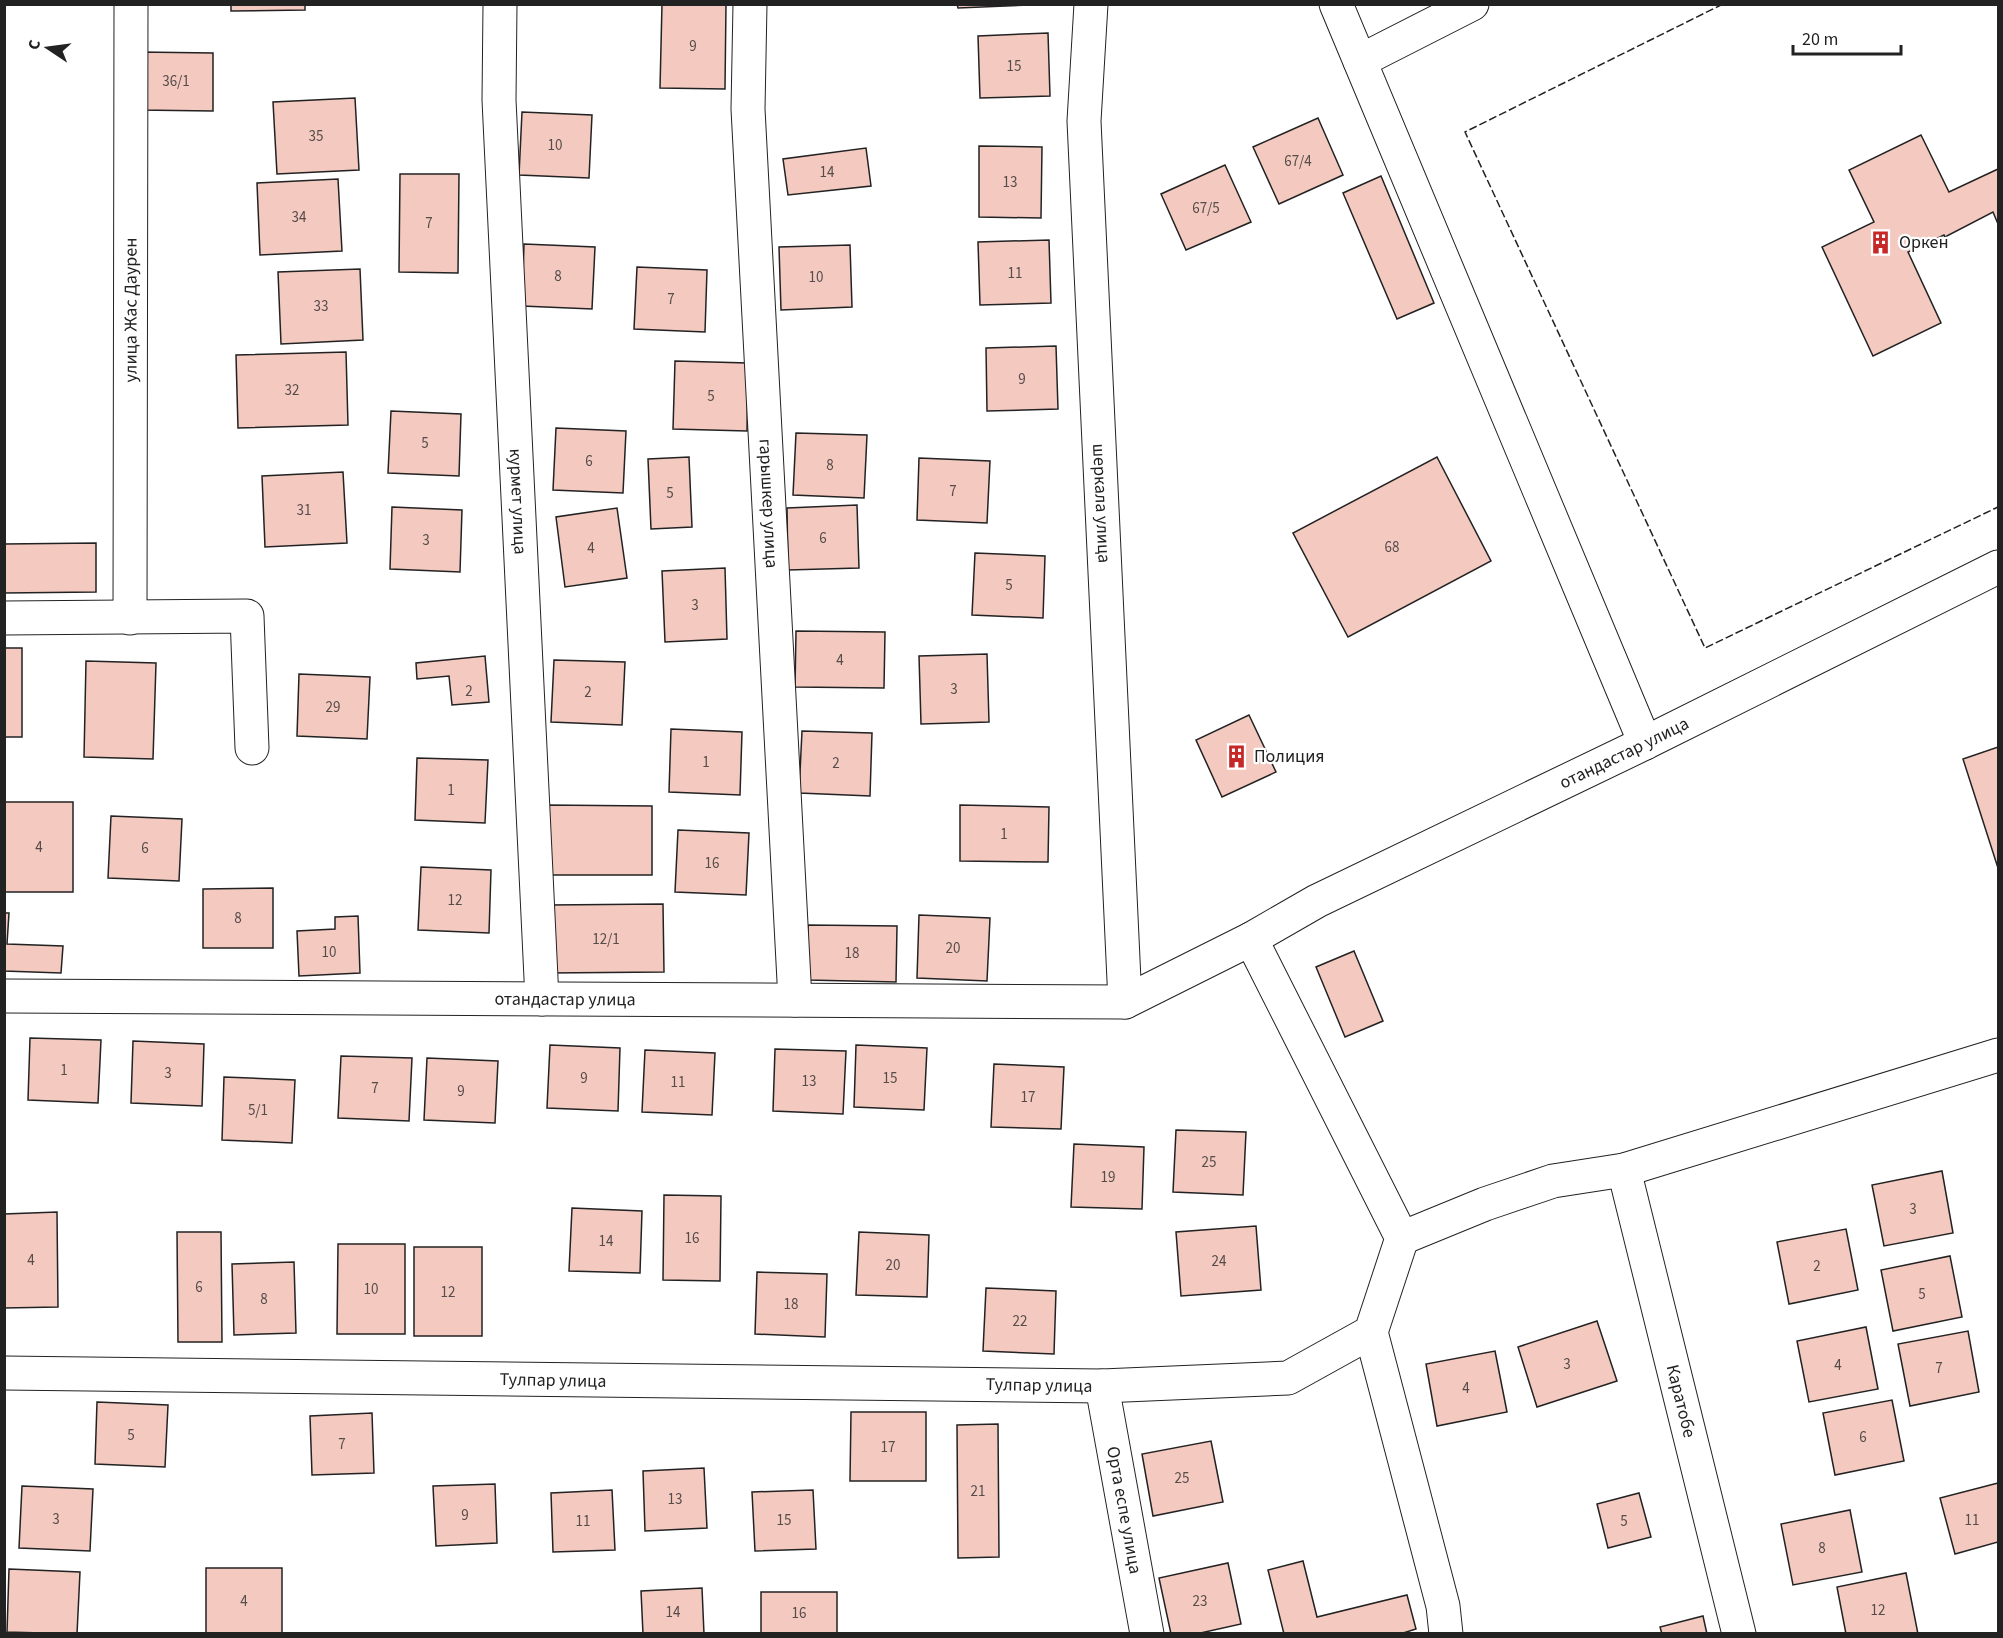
<svg xmlns="http://www.w3.org/2000/svg" width="2003" height="1638" font-family="'Source Sans 3',sans-serif">
	<rect width="100%" height="100%" fill="#fff"/>
	<g fill="#f3c9c0" stroke="#222" stroke-width="1.5">
		<polygon points="231,4 305,4 305,10 231,11"/>
		<polygon points="662,4 726,4 725,89 660,88"/>
		<polygon points="957,4 1028,4 1028,5 958,8"/>
		<polygon points="1048,33 1050,96 980,98 978,36"/>
		<polygon points="139,52 213,53 213,111 138,110"/>
		<polygon points="355,98 359,170 277,174 273,102"/>
		<polygon points="522,112 592,115 589,178 519,175"/>
		<polygon points="1318,118 1343,175 1279,204 1253,147"/>
		<polygon points="1921,135 1949,192 1998,169 1998,224 1993,212 1945,237 1944,235 1908,252 1941,323 1873,356 1822,247 1874,222 1849,170"/>
		<polygon points="979,146 1042,147 1041,218 979,217"/>
		<polygon points="866,148 871,186 788,195 783,159"/>
		<polygon points="1225,165 1251,222 1186,250 1161,194"/>
		<polygon points="400,174 459,174 458,273 399,272"/>
		<polygon points="1381,176 1434,303 1397,319 1343,193"/>
		<polygon points="338,179 342,251 260,255 257,183"/>
		<polygon points="1049,240 1051,303 980,305 978,242"/>
		<polygon points="524,244 595,247 592,309 522,306"/>
		<polygon points="850,245 852,307 781,310 779,247"/>
		<polygon points="637,267 707,270 705,332 634,329"/>
		<polygon points="360,269 363,340 281,344 278,272"/>
		<polygon points="1056,346 1058,409 987,411 986,348"/>
		<polygon points="346,352 348,425 238,428 236,355"/>
		<polygon points="675,361 748,363 747,431 673,429"/>
		<polygon points="391,411 461,414 459,476 388,473"/>
		<polygon points="556,428 626,431 623,493 553,490"/>
		<polygon points="796,433 867,435 864,498 793,495"/>
		<polygon points="689,457 692,527 651,529 648,459"/>
		<polygon points="1437,457 1491,561 1348,637 1293,533"/>
		<polygon points="919,458 990,461 987,523 917,520"/>
		<polygon points="343,472 347,543 265,547 262,476"/>
		<polygon points="857,505 859,568 788,570 787,508"/>
		<polygon points="392,507 462,510 460,572 390,569"/>
		<polygon points="617,508 627,578 565,587 556,517"/>
		<polygon points="96,543 96,592 4,593 4,544"/>
		<polygon points="975,553 1045,556 1043,618 972,615"/>
		<polygon points="725,568 727,639 665,642 662,571"/>
		<polygon points="796,631 885,632 884,688 795,687"/>
		<rect x="4" y="648" width="18" height="89"/>
		<polygon points="987,654 989,722 921,724 919,656"/>
		<polygon points="485,656 489,702 452,705 449,676 417,679 416,663"/>
		<polygon points="554,660 625,662 622,725 551,722"/>
		<polygon points="86,661 156,663 153,759 84,757"/>
		<polygon points="299,674 370,677 367,739 297,736"/>
		<polygon points="1249,715 1276,772 1222,797 1196,740"/>
		<polygon points="671,729 742,732 740,795 669,792"/>
		<polygon points="802,731 872,733 870,796 799,793"/>
		<polygon points="1998,747 1998,868 1963,759"/>
		<polygon points="417,758 488,760 485,823 415,820"/>
		<rect x="5" y="802" width="68" height="90"/>
		<polygon points="545,805 652,806 652,875 544,875"/>
		<polygon points="960,805 1049,807 1048,862 960,861"/>
		<polygon points="111,816 182,819 179,881 108,878"/>
		<polygon points="678,830 749,833 746,895 675,892"/>
		<polygon points="421,867 491,870 489,933 418,930"/>
		<polygon points="273,888 273,948 203,948 203,889"/>
		<polygon points="663,904 664,972 548,973 548,905"/>
		<polygon points="4,913 9,913 7,944 63,946 61,973 4,971"/>
		<polygon points="919,915 990,918 987,981 917,978"/>
		<polygon points="358,916 360,973 299,976 297,931 335,929 335,917"/>
		<polygon points="808,925 897,926 896,982 807,980"/>
		<polygon points="1354,951 1383,1021 1345,1037 1316,967"/>
		<polygon points="30,1038 101,1040 98,1103 28,1100"/>
		<polygon points="133,1041 204,1044 202,1106 131,1103"/>
		<polygon points="550,1045 620,1048 618,1111 547,1108"/>
		<polygon points="856,1045 927,1048 924,1110 854,1107"/>
		<polygon points="775,1049 846,1051 843,1114 773,1111"/>
		<polygon points="645,1050 715,1053 712,1115 642,1112"/>
		<polygon points="341,1056 412,1058 409,1121 338,1118"/>
		<polygon points="427,1058 498,1061 495,1123 424,1120"/>
		<polygon points="994,1064 1064,1067 1061,1129 991,1127"/>
		<polygon points="224,1077 295,1080 292,1143 222,1140"/>
		<polygon points="1176,1130 1246,1132 1243,1195 1173,1192"/>
		<polygon points="1074,1144 1144,1147 1142,1209 1071,1207"/>
		<polygon points="1942,1171 1953,1233 1884,1246 1872,1185"/>
		<polygon points="664,1195 721,1196 720,1281 663,1280"/>
		<polygon points="572,1208 642,1211 640,1273 569,1271"/>
		<polygon points="57,1212 58,1307 4,1308 4,1214"/>
		<polygon points="1256,1226 1261,1290 1181,1296 1176,1232"/>
		<polygon points="1846,1229 1858,1290 1789,1304 1777,1242"/>
		<polygon points="177,1232 221,1232 222,1342 178,1342"/>
		<polygon points="859,1232 929,1235 927,1297 856,1295"/>
		<polygon points="338,1244 405,1244 405,1334 337,1334"/>
		<rect x="414" y="1247" width="68" height="89"/>
		<polygon points="1950,1256 1962,1317 1893,1331 1881,1270"/>
		<polygon points="294,1262 296,1333 234,1335 232,1264"/>
		<polygon points="757,1272 827,1274 825,1337 755,1334"/>
		<polygon points="986,1288 1056,1291 1054,1354 983,1351"/>
		<polygon points="1597,1321 1617,1381 1537,1407 1518,1347"/>
		<polygon points="1866,1327 1878,1389 1809,1402 1797,1341"/>
		<polygon points="1968,1331 1979,1392 1910,1406 1898,1344"/>
		<polygon points="1495,1351 1507,1412 1437,1426 1426,1364"/>
		<polygon points="1892,1400 1904,1461 1835,1475 1823,1413"/>
		<polygon points="97,1402 168,1405 165,1467 95,1464"/>
		<polygon points="851,1412 926,1412 926,1481 850,1481"/>
		<polygon points="372,1413 374,1473 312,1475 310,1416"/>
		<polygon points="998,1424 999,1557 958,1558 957,1425"/>
		<polygon points="1211,1441 1223,1502 1153,1516 1142,1454"/>
		<polygon points="704,1468 707,1528 645,1531 643,1471"/>
		<polygon points="1998,1483 1998,1542 1955,1554 1940,1498"/>
		<polygon points="495,1484 497,1543 436,1546 433,1486"/>
		<polygon points="22,1486 93,1489 90,1551 19,1548"/>
		<polygon points="612,1490 615,1550 553,1552 551,1493"/>
		<polygon points="813,1490 816,1549 755,1551 752,1492"/>
		<polygon points="1639,1493 1651,1537 1608,1548 1597,1504"/>
		<polygon points="1850,1510 1862,1572 1793,1585 1781,1524"/>
		<polygon points="1303,1561 1317,1617 1407,1595 1416,1629 1400,1634 1284,1634 1268,1570"/>
		<polygon points="1228,1563 1241,1624 1196,1634 1171,1634 1159,1578"/>
		<rect x="206" y="1568" width="76" height="66"/>
		<polygon points="9,1569 80,1572 77,1634 7,1632"/>
		<polygon points="1906,1573 1918,1634 1846,1634 1837,1587"/>
		<polygon points="702,1588 704,1634 643,1634 641,1591"/>
		<rect x="761" y="1592" width="76" height="42"/>
		<polygon points="1703,1616 1707,1634 1662,1634 1660,1627"/>
	</g>
	<g fill="none" stroke-linecap="round" stroke-linejoin="round">
		<defs>
			<g id="minor">
				<path id="s1" d="M500,4L499,100L542,999"/>
				<path id="s2" d="M750,4L748,109L795,1000"/>
				<path id="s3" d="M1091,4L1084,121L1125,1002"/>
				<polyline points="1336,4 1645,743"/>
				<polyline points="1360,61 1472,4"/>
				<polyline points="4,618 247,616 252,748"/>
				<path id="s4" d="M130,618L131,4"/>
				<path id="s5" d="M1251,939L1317,901L1645,743L1998,567"/>
				<path id="s6" d="M4,996L1125,1002L1251,939L1402,1238L1371,1332L1288,1378L1102,1386L4,1373"/>
				<path id="s7" d="M1624,1170L1739,1634"/>
				<polyline points="1402,1238 1485,1204 1553,1181 1624,1170 1998,1055"/>
				<polyline points="1371,1332 1443,1606 1446,1634"/>
				<path id="s8" d="M1102,1386L1147,1634"/>
			</g>
		</defs>
		<use href="#minor" stroke="#222" stroke-width="35"/>
		<use href="#minor" stroke="#fff" stroke-width="33"/>
		<polyline stroke="#222" stroke-width="1.5" stroke-dasharray="8 3" stroke-linecap="butt" points="1723,4 1465,132 1705,648 1998,507"/>
	</g>
	<defs>
		<symbol id="building-bare" viewBox="-9 -9 18 18"><path d="M-4-6H4V6H1V3H-1V6H-4ZM-2.5-4.3h1.7v1.8h-1.7ZM.8-4.3h1.7v1.8H.8ZM-2.5-1h1.7V.8h-1.7ZM.8-1h1.7V.8H.8Z" fill="#c62828" stroke="#fff" stroke-width="2.5" paint-order="stroke"/></symbol>
	</defs>
	<g fill-rule="evenodd">
		<use href="#building-bare" x="1864" y="226" width="33" height="33"/>
		<use href="#building-bare" x="1220" y="740" width="33" height="33"/>
	</g>
	<g text-anchor="middle" stroke-width="4.5" stroke-linejoin="round" paint-order="stroke">
		<g font-size="15" fill="#564c4a">
			<text x="693" y="51">9</text>
			<text x="1014" y="71">15</text>
			<text x="176" y="86">36/1</text>
			<text x="316" y="141">35</text>
			<text x="555" y="150">10</text>
			<text x="1298" y="166">67/4</text>
			<text x="827" y="177">14</text>
			<text x="1010" y="187">13</text>
			<text x="1206" y="213">67/5</text>
			<text x="299" y="222">34</text>
			<text x="429" y="228">7</text>
			<text x="1015" y="278">11</text>
			<text x="558" y="281">8</text>
			<text x="816" y="282">10</text>
			<text x="671" y="304">7</text>
			<text x="321" y="311">33</text>
			<text x="1022" y="384">9</text>
			<text x="292" y="395">32</text>
			<text x="711" y="401">5</text>
			<text x="425" y="448">5</text>
			<text x="589" y="466">6</text>
			<text x="830" y="470">8</text>
			<text x="953" y="496">7</text>
			<text x="670" y="498">5</text>
			<text x="304" y="515">31</text>
			<text x="823" y="543">6</text>
			<text x="426" y="545">3</text>
			<text x="1392" y="552">68</text>
			<text x="591" y="553">4</text>
			<text x="1009" y="590">5</text>
			<text x="695" y="610">3</text>
			<text x="840" y="665">4</text>
			<text x="954" y="694">3</text>
			<text x="469" y="696">2</text>
			<text x="588" y="697">2</text>
			<text x="333" y="712">29</text>
			<text x="706" y="767">1</text>
			<text x="836" y="768">2</text>
			<text x="451" y="795">1</text>
			<text x="1004" y="839">1</text>
			<text x="39" y="852">4</text>
			<text x="145" y="853">6</text>
			<text x="712" y="868">16</text>
			<text x="455" y="905">12</text>
			<text x="238" y="923">8</text>
			<text x="606" y="944">12/1</text>
			<text x="953" y="953">20</text>
			<text x="329" y="957">10</text>
			<text x="852" y="958">18</text>
			<text x="64" y="1075">1</text>
			<text x="168" y="1078">3</text>
			<text x="584" y="1083">9</text>
			<text x="890" y="1083">15</text>
			<text x="809" y="1086">13</text>
			<text x="678" y="1087">11</text>
			<text x="375" y="1093">7</text>
			<text x="461" y="1096">9</text>
			<text x="1028" y="1102">17</text>
			<text x="258" y="1115">5/1</text>
			<text x="1209" y="1167">25</text>
			<text x="1108" y="1182">19</text>
			<text x="1913" y="1214">3</text>
			<text x="692" y="1243">16</text>
			<text x="606" y="1246">14</text>
			<text x="31" y="1265">4</text>
			<text x="1219" y="1266">24</text>
			<text x="893" y="1270">20</text>
			<text x="1817" y="1271">2</text>
			<text x="199" y="1292">6</text>
			<text x="371" y="1294">10</text>
			<text x="448" y="1297">12</text>
			<text x="1922" y="1299">5</text>
			<text x="264" y="1304">8</text>
			<text x="791" y="1309">18</text>
			<text x="1020" y="1326">22</text>
			<text x="1567" y="1369">3</text>
			<text x="1838" y="1370">4</text>
			<text x="1939" y="1373">7</text>
			<text x="1466" y="1393">4</text>
			<text x="131" y="1440">5</text>
			<text x="1863" y="1442">6</text>
			<text x="342" y="1449">7</text>
			<text x="888" y="1452">17</text>
			<text x="1182" y="1483">25</text>
			<text x="978" y="1496">21</text>
			<text x="675" y="1504">13</text>
			<text x="465" y="1520">9</text>
			<text x="56" y="1524">3</text>
			<text x="784" y="1525">15</text>
			<text x="1972" y="1525">11</text>
			<text x="583" y="1526">11</text>
			<text x="1624" y="1526">5</text>
			<text x="1822" y="1553">8</text>
			<text x="244" y="1606">4</text>
			<text x="1200" y="1606">23</text>
			<text x="1878" y="1615">12</text>
			<text x="673" y="1617">14</text>
			<text x="799" y="1618">16</text>
		</g>
		<g font-size="18" fill="#222" stroke="#fff" text-anchor="start">
			<text x="1899" y="248">Оркен</text>
			<text x="1254" y="762">Полиция</text>
		</g>
		<g font-size="18" fill="#222" stroke="#fff">
			<text dy="6" stroke="none"><textPath href="#s4" startOffset="308">улица Жас Даурен</textPath></text>
			<text dy="6" stroke="none"><textPath href="#s1" startOffset="498">курмет улица</textPath></text>
			<text dy="6" stroke="none"><textPath href="#s2" startOffset="500">гарышкер улица</textPath></text>
			<text dy="6" stroke="none"><textPath href="#s3" startOffset="500">шеркала улица</textPath></text>
			<text dy="6" stroke="none"><textPath href="#s5" startOffset="417">отандастар улица</textPath></text>
			<text dy="6" stroke="none"><textPath href="#s6" startOffset="561">отандастар улица</textPath></text>
			<text transform="translate(553 1380) rotate(1)" y="6">Тулпар улица</text>
			<text transform="translate(1039 1385) rotate(1)" y="6">Тулпар улица</text>
			<text dy="6" stroke="none"><textPath href="#s7" startOffset="238">Каратобе</textPath></text>
			<text dy="6" stroke="none"><textPath href="#s8" startOffset="126">Орта еспе улица</textPath></text>
		</g>
	</g>
	<rect width="2003" height="1638" fill="none" stroke="#222222" stroke-width="12"/>
	<g transform="translate(48 48) rotate(283)" stroke="#ffffff" stroke-width="4.5" paint-order="stroke">
	<path d="M0-4.5L10 22L0 15L-10 22Z" fill="#222222"/>
	<text y="-9" font-size="16" font-weight="bold" text-anchor="middle" fill="#222222">С</text>
	</g>
	<path d="M1793 45v9h108v-9" fill="none" stroke="#222222" stroke-width="3"/>
	<text x="1802" y="45" font-size="18" fill="#222222" stroke="#ffffff" stroke-width="4.5" paint-order="stroke">20 m</text>
</svg>
